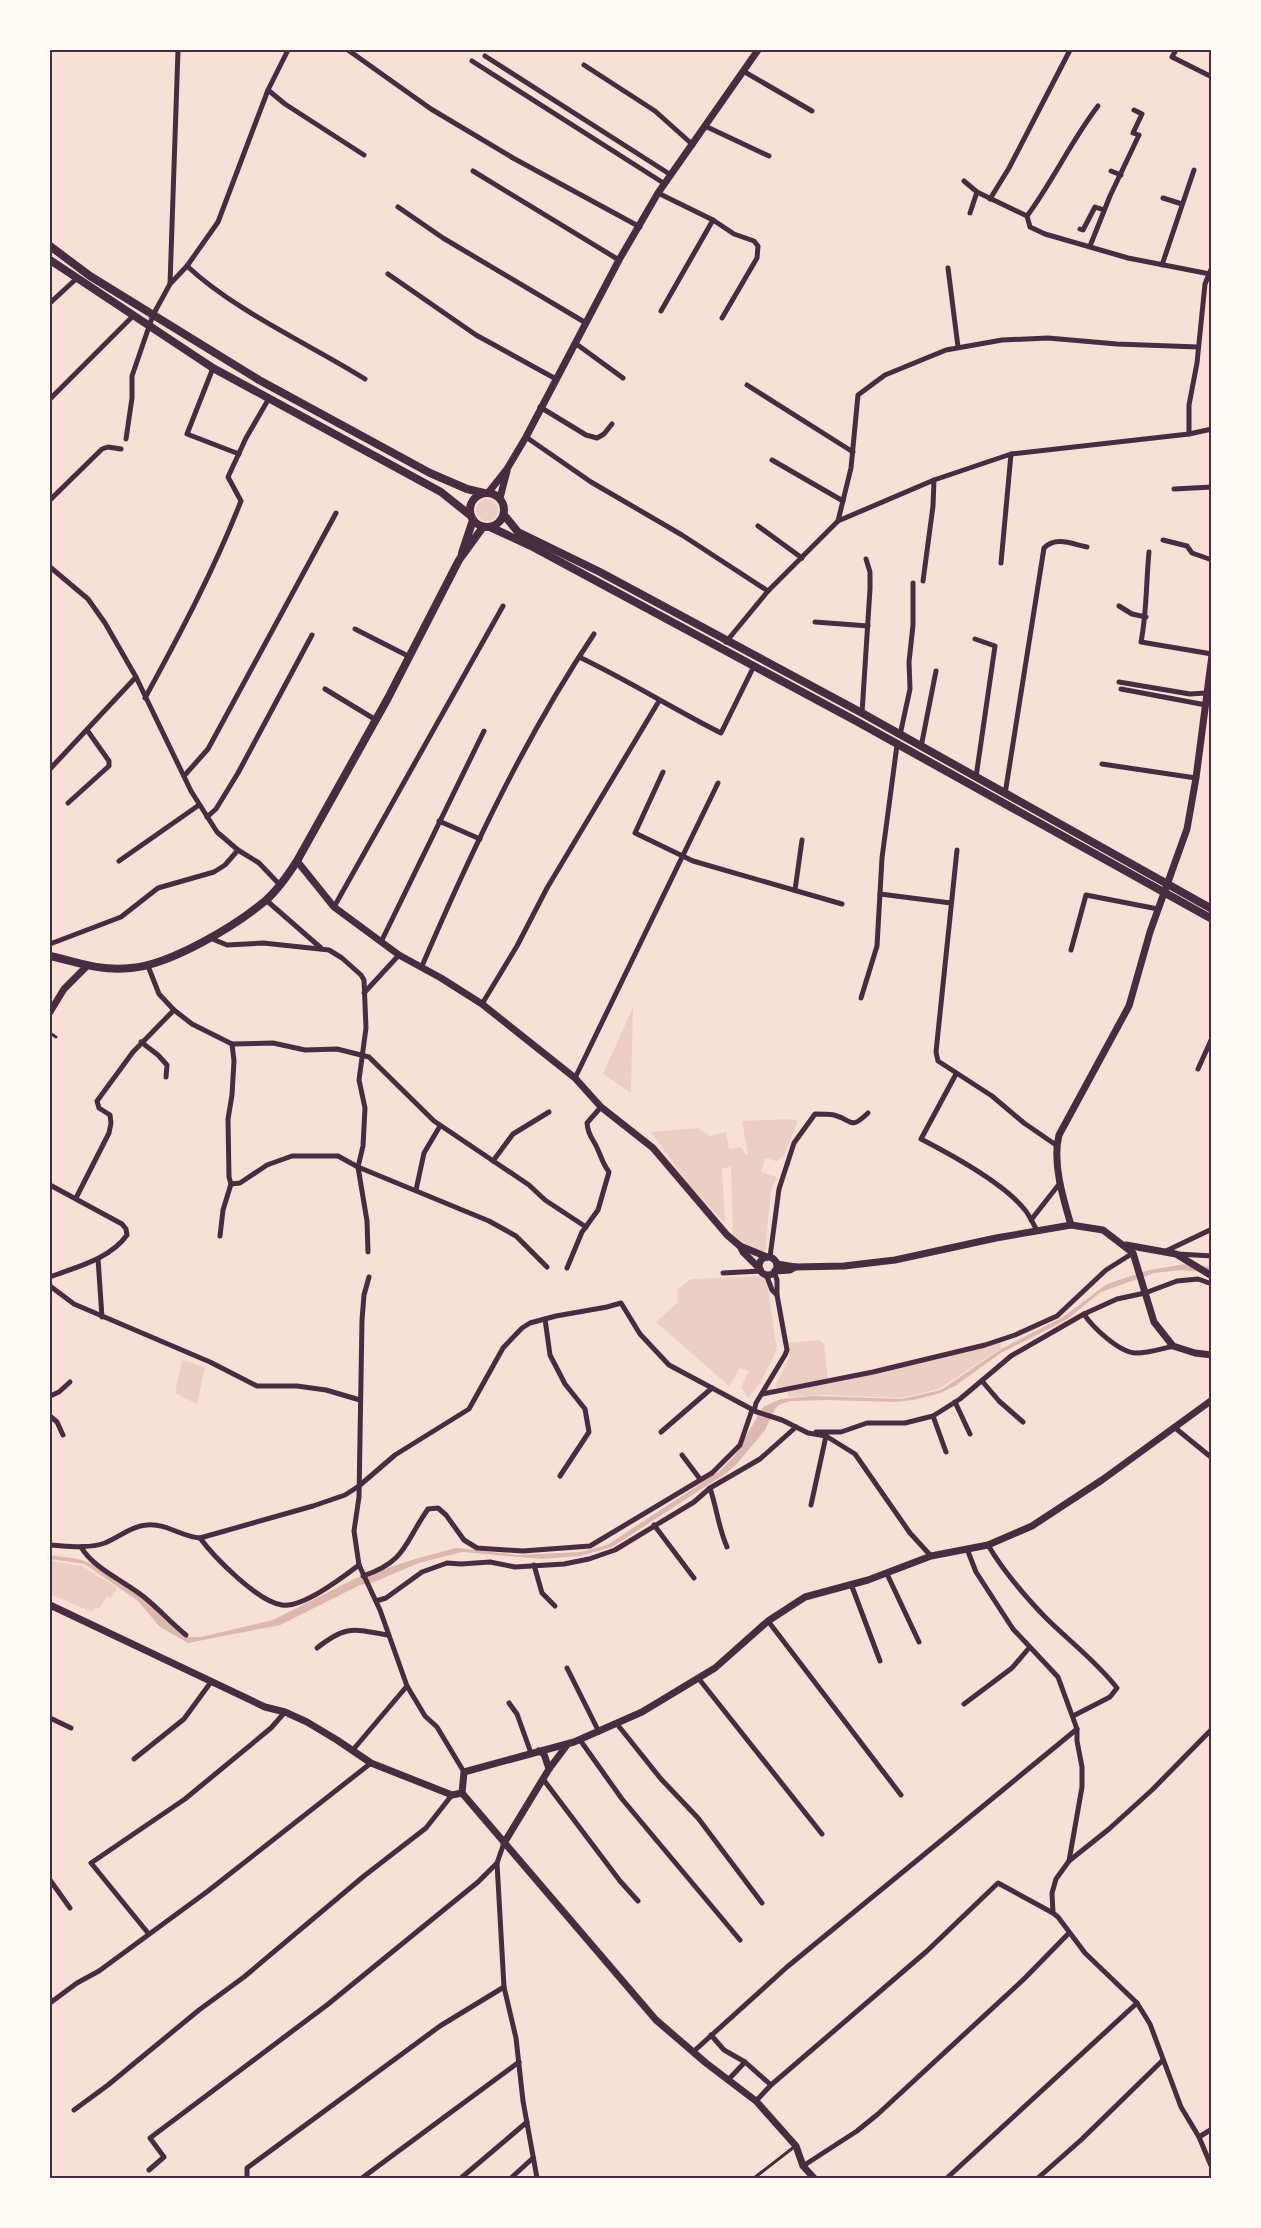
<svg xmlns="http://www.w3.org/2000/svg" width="1261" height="2228" font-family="'Source Sans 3',sans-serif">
	<rect width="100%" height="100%" fill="#f7e1d7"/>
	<g fill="#ebcfc5">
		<circle cx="487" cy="510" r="11"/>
		<polygon points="633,1007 631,1093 603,1074"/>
		<polygon points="789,1119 798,1121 784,1156 776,1161 765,1158 761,1172 777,1177 771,1191 765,1252 760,1256 736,1240 733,1236 731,1167 722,1168 725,1223 688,1184 651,1132 698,1128 710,1136 726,1132 729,1149 741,1147 745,1154 748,1155 742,1121"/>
		<polygon points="766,1276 777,1349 761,1382 748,1398 741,1387 749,1371 740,1368 729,1386 656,1322 678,1302 677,1290 691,1279"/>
		<polygon points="819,1340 824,1344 828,1379 777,1388 775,1386 789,1358 788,1343"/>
		<polygon points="1001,1341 1001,1348 939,1389 900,1398 826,1395 789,1397 787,1392"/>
		<polygon points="182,1360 205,1367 197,1404 175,1393"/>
		<polygon points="50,1561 82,1566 117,1588 111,1598 106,1597 99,1609 95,1608 92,1612 50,1594"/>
	</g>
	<path fill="#dcb8b0" d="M1185,1264L1211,1267V1273L1182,1270L1154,1273L1101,1292L1066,1320L1001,1353L955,1386L940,1393L914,1400L896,1402L828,1400L790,1401L779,1405L775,1409L765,1430L736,1465L725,1474L612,1547L580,1556L542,1559L462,1552L419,1563L374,1582L360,1585L280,1625L188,1643L160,1627L138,1601L85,1564L50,1559V1555C60,1557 71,1557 81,1560C122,1573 155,1609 185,1637H201L273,1620L354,1579L415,1559L456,1548L518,1555L581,1552L607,1545L720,1471L735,1455L763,1407L781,1399L812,1396L902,1399L941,1390L1001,1349L1063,1317L1107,1284L1149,1270Z"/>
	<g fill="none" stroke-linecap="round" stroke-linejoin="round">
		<g stroke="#4a2c40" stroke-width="3">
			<polyline points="50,1033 56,1037"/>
			<polyline points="754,2178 794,2147"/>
		</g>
		<g stroke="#4a2c40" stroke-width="5">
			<polyline points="348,50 431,109 513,158 640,227"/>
			<polyline points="1176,50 1172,57 1212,77"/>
			<polyline points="485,56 671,175"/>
			<polyline points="472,61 665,184"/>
			<polyline points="584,65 655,111 693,145"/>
			<polyline points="743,71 812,111"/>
			<polyline points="268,90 285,104 364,155"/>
			<polyline points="705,126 769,156"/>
			<polyline points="473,171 619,260"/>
			<polyline points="1111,171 1121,175"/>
			<polyline points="964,181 977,192 1027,216 1030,227 1045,234 1128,258 1210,274"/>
			<polyline points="658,193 713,220 734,234 754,241 758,246 757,258 722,318"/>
			<polyline points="1163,198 1182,204"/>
			<polyline points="990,199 1009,168 1070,50"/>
			<polyline points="398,207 443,238 586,323"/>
			<polyline points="970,213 977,192"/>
			<path d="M1027,216C1053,181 1071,141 1098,106"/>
			<polyline points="1080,229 1083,230 1095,207 1104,210"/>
			<polyline points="1090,246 1110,196 1139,135 1133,133 1142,114 1134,110"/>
			<polyline points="1162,265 1194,170"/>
			<path d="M187,266C235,311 309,344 365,379"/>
			<polyline points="948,268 958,347"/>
			<polyline points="388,274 476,335 556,379"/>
			<polyline points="170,284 178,50"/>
			<polyline points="50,303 76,279"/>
			<polyline points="661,311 713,220"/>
			<polyline points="575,343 623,378"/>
			<polyline points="213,368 187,434 239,454"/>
			<polyline points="747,385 853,452"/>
			<polyline points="50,399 133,316"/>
			<polyline points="540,407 586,435 597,438 604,434 612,424"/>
			<polyline points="1189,434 1189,405 1197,363 1205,284 1212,267"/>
			<polyline points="526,437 591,482 682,535 768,591"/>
			<polyline points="126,439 132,398 132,376 153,315 170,284 187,266 218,222 268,90 288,50"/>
			<polyline points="772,460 843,501"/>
			<polyline points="1174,489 1212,487"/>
			<polyline points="50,500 102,449 108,447 121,449"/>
			<polyline points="838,521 851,468 858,395 885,375 946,350 1002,340 1048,338 1117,344 1198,347"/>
			<polyline points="758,526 802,558"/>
			<polyline points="1163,540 1187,546 1192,553 1212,560"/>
			<path d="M1149,552C1146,582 1147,612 1141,642L1212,654"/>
			<polyline points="1001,563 1011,454"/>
			<polyline points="50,567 88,599 105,623 136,677 191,791 217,832 238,850 259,863 280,885"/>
			<polyline points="923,581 933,506 934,480"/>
			<polyline points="1119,606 1132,614 1146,617"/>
			<polyline points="815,622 868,626"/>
			<polyline points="355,629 410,657"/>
			<polyline points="975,639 995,646 976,777"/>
			<polyline points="726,642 768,591 838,521 934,480 1011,454 1189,434 1212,429"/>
			<path d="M579,657C628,680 673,709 721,733L754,666"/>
			<polyline points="1119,682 1190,694 1206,693"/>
			<polyline points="325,689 376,720"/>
			<polyline points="1121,689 1206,705"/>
			<path d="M145,698C180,634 214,570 241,501L228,477L246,438L268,400"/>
			<polyline points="862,713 870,589 870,572 866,559"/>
			<polyline points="900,735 910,689 909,662 913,625 913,583"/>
			<polyline points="921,747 936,671"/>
			<polyline points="1102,764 1196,778"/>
			<polyline points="50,769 136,677"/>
			<polyline points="663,772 635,833 693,861 842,904"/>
			<polyline points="184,776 208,749 336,513"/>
			<path d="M1005,794L1044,548C1056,536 1072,544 1087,547"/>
			<polyline points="68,803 109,766 109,761 87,730"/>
			<polyline points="207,817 216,809 238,773 312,635"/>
			<polyline points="439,821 480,839"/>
			<polyline points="957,850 936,1052 938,1061 992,1096 1024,1123 1056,1145"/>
			<polyline points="119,861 199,805"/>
			<polyline points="795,890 802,840"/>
			<polyline points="880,894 951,903"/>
			<polyline points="266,900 321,948"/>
			<polyline points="334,907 503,606"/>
			<polyline points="210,938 227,945 263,943 329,950 342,958 361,975 364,980 366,1028 359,1080 365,1108 363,1146 358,1167 367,1221 368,1252"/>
			<polyline points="381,942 484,731"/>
			<polyline points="50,944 121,917 158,888 214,872 225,865 238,850"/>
			<polyline points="1071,950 1086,895 1158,909"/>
			<polyline points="148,966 159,994 174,1010 192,1024 232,1044 273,1043 305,1050 337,1049 369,1057 434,1121 529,1185 545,1200 586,1227"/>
			<path d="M422,966C471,852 525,737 594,634"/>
			<polyline points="364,993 399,955"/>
			<polyline points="861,998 877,946 882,858 897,745"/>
			<polyline points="482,1004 517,946 547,888 659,701"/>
			<polyline points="141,1042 158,1055 167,1065 166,1077"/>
			<polyline points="1198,1069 1212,1038"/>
			<path d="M956,1074L921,1139C952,1155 1004,1183 1025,1210C1030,1216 1033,1224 1037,1230"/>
			<polyline points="575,1078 718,783"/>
			<polyline points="493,1161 513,1134 549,1112"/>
			<polyline points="231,1184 240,1183 267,1165 292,1156 338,1156 358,1167 489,1221 516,1236 547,1267"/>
			<path d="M50,1185L122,1224L126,1229L127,1235C110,1259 76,1267 50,1277"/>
			<polyline points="416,1190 424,1153 440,1126"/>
			<polyline points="76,1198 109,1133 111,1123 110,1115 99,1108 97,1101 133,1052 174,1010"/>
			<polyline points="1031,1220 1060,1183"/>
			<polyline points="220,1236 223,1210 231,1184 229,1177 228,1119 232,1095 234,1061 232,1044"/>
			<polyline points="1166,1251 1212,1229"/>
			<polyline points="1178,1254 1212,1256"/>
			<path d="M770,1257L779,1189L794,1143L815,1114C821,1114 828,1114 834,1115C853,1120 849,1131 868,1113"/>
			<polyline points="98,1259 102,1317"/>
			<path d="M567,1268L582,1232L598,1210L609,1172C603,1164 602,1159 598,1150C594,1139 588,1137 587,1123L601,1107"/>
			<polyline points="723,1273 761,1271"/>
			<polyline points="766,1274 772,1290 777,1295"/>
			<polyline points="369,1277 364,1295 362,1320 359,1497 354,1531 359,1565 380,1610 407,1686 425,1716 437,1727 464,1772"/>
			<polyline points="50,1286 74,1304 210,1362 257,1386 297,1386 326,1390 360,1400"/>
			<path d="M1084,1314C1092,1327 1120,1353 1136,1353C1148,1353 1161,1349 1173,1346"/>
			<polyline points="545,1319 550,1355 565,1384 585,1409 589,1432 560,1476"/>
			<polyline points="982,1381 999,1401 1023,1422"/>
			<polyline points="762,1394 873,1372 985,1345 1015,1335 1057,1316 1106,1270 1133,1253"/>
			<polyline points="50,1396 59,1392 70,1382"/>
			<polyline points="955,1402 970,1434"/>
			<polyline points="754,1411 756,1403 785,1355 787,1350 777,1295 777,1280 774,1272"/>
			<polyline points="50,1416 57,1422 63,1435"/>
			<polyline points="933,1416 946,1452"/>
			<polyline points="1174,1427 1212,1458"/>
			<polyline points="661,1432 712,1388"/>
			<polyline points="816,1432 841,1432 867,1423 905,1423 933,1416 960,1399 1011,1356 1084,1314 1117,1299 1145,1293 1177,1281 1198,1279 1212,1284"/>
			<polyline points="682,1455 700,1479"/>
			<path d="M710,1488C717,1509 718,1526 727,1547"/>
			<polyline points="811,1505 826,1436"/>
			<polyline points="654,1525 694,1578"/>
			<path d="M200,1538C214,1557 258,1602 282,1605C303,1608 343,1577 359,1565"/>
			<path d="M50,1545C68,1546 87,1549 105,1543C119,1537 132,1526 147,1525C166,1523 182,1537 200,1538L313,1506L345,1495L359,1486L395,1455L469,1409L503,1348L522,1328L530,1323L556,1316L607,1307L621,1303L640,1334L669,1365L757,1412L782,1420L808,1433L826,1436L855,1454L910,1533L931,1556"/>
			<path d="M988,1545C1003,1571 1024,1595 1045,1617C1069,1641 1096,1661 1117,1688L1110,1697L1073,1716"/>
			<path d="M81,1547C93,1568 124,1581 144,1597C159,1609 171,1623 186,1635"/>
			<polyline points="967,1549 976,1572 1013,1629 1058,1677 1077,1729 1077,1741 1082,1767 1082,1787 1069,1861 1056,1879 1052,1893 1053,1913 1058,1917 1085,1953 1137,2003 1150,2024 1181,2107 1199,2137 1212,2168"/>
			<polyline points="534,1565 542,1593 555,1606"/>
			<polyline points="887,1574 919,1642"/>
			<path d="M363,1576C407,1561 404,1543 428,1509L438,1508L446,1515L464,1540L477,1548L523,1551L590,1546L712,1473L740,1445L752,1410"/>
			<polyline points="851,1584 880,1661"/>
			<polyline points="376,1601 386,1598 422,1572 447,1563 461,1564 490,1562 515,1567 564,1564 589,1559 615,1550 694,1502 710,1488 760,1459 796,1427"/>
			<polyline points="768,1621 901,1795"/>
			<path d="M317,1648C346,1625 353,1629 388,1635"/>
			<polyline points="567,1668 599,1732"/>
			<polyline points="699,1679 822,1834"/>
			<polyline points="509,1703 517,1714 531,1753"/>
			<polyline points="964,1704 1012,1668 1029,1648"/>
			<polyline points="50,1718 71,1728"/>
			<polyline points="617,1724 661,1779 698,1818 762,1903"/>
			<polyline points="580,1740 622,1799 740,1940"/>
			<polyline points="352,1751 407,1686"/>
			<polyline points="134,1759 184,1719 211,1682"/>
			<polyline points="543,1779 620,1881 638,1901"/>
			<polyline points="504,1843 497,1863 504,1987 516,2038 523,2101 537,2178"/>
			<polyline points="1069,1861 1109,1829 1152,1790 1212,1729"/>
			<polyline points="50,1880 70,1908"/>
			<polyline points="148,1933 91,1863 185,1799 271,1728 285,1712"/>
			<polyline points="50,2003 77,1983 99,1971 208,1891 371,1763"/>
			<polyline points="711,2035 724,2050 745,2062 771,2085"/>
			<polyline points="693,2052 787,1967 1077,1729"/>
			<polyline points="728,2080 745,2062"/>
			<polyline points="756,2101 771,2085 927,1951 998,1883 1053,1913"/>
			<polyline points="74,2110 108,2085 199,2010 244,1977 364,1876 426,1828 452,1795"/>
			<polyline points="1199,2137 1212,2129"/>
			<polyline points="803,2166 857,2131 878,2114 1024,1979 1069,1933"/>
			<polyline points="149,2170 164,2157 150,2138 327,2005 478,1882 497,1863"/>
			<polyline points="247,2178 247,2168 440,2026 504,1987"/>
			<polyline points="362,2178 519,2062"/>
			<polyline points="461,2178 527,2122"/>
			<polyline points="511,2178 533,2158"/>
			<polyline points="947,2178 1137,2003"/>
			<polyline points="1038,2178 1081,2140 1163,2060"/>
			<polyline points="1211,2178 1212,2178"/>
		</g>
		<g stroke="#4a2c40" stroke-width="7">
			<polyline points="488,493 507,469 526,437 619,260 658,193 758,50"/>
			<polyline points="500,498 507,471"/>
			<polyline points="297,861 334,907 399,955 441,978 482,1004 575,1078 601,1107 653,1148 727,1235 740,1246 767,1257"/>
			<polyline points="50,1012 64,989 86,967"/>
			<path d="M1071,1225C1063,1198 1052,1162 1059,1135L1129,1006L1150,932L1187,829L1196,778L1212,655"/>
			<polyline points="1126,1245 1176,1254 1212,1276"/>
			<polyline points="740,1246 743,1252 760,1269"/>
			<circle cx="768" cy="1266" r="9"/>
			<polyline points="777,1264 795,1267 844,1266 895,1260 996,1238 1071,1225 1103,1230 1133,1253 1154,1322 1173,1346 1195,1353 1212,1355"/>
			<polyline points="775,1271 790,1270 795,1267"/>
			<polyline points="50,1605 265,1707 285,1712 307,1722 337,1740 371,1763 452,1795 462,1793"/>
			<polyline points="539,1751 544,1754 549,1769"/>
			<polyline points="504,1843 549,1769 567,1745"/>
			<polyline points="814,2178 803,2166 796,2146 756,2101 706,2063 656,2020 462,1793 464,1772 574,1742 642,1712 715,1668 768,1621 805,1597 868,1580 931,1556 988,1545 1032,1526 1102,1480 1212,1400"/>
		</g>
		<g stroke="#4a2c40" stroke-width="8">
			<polyline points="462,553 473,520"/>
			<path d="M50,956C80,963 99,971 131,968C170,965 235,926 265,901C278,890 288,875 297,861L388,698L459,560L483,527"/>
		</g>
		<g stroke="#4a2c40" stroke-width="8">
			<polyline points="50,246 90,276 259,380 430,473 467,489 484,493"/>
			<polyline points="50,260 213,368 441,492 471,516"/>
			<circle cx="487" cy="510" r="17"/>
			<polyline points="504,515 518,532 600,572 862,713 1212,909"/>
			<polyline points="490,527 531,546 856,721 1212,919"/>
		</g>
	</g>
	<rect width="1261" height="2228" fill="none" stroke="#fffaf5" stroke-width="102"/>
	<rect x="51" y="51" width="1159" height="2126" fill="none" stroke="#4a2c40" stroke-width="2"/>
</svg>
